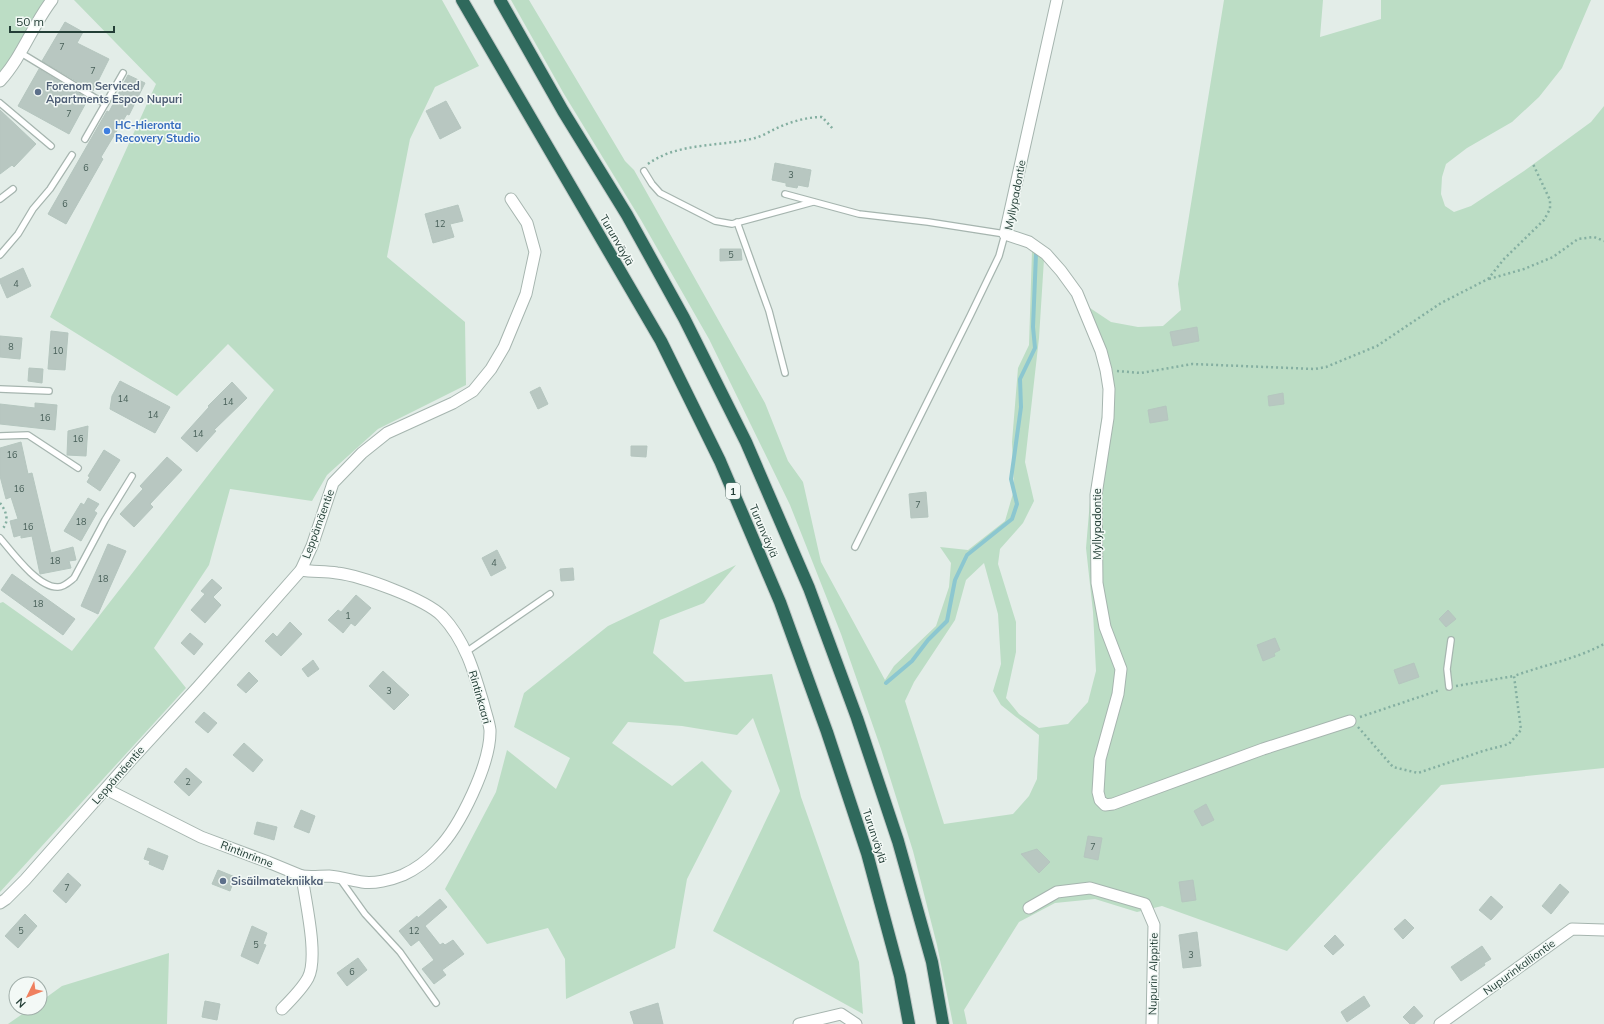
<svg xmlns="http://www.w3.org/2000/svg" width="1604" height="1024" font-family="Mulish,sans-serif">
	<rect width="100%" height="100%" fill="#e3ede8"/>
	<g fill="#bcddc5" fill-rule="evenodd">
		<polygon points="0,0 46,0 9,64 0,74"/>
		<polygon points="74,0 442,0 479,66 435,87 410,139 387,257 465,322 466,385 378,429 327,475 312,501 230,489 209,565 154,648 186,688 0,892 0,603 3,602 72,651 274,390 228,344 177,396 50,317 156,84"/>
		<path d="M511,0H529L625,161L634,170L765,403L788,461L803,482L821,562L885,680L894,666L936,626L949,587L951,563L940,547L968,550L1005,521L1014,490L1012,442L1018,368L1029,345L1032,251L1044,259L1039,338L1025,462L1034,501L1023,523L1000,549L998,564L1016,622V652L1006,698L1019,714L1039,728L1068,724L1088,702L1096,671L1093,612L1086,548L1091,489L1105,395L1102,366L1087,306L1111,322L1138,327L1163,326L1181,310L1178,284L1224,0H1323L1320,37L1381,19V0H1591L1562,68L1539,97L1512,122L1467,148L1446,164L1442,177L1441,194L1445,206L1454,212L1471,206L1524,171L1591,122L1604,106V768L1441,785L1287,951L1162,906L1137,912L1095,899L1055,903L1019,922L964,1010L967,1024H953L937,945L913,851L881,749L841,634L790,505L709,339L641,220L564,94ZM984,563L998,614L1001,664L993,691L1001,705L1039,735L1037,779L1029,796L1013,814L944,824L905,701L914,682L955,620L966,580Z"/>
		<polygon points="736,565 704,603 660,620 653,653 685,682 772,674 801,797 859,962 863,1014 713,931 780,791 753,718 737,735 682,726 628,722 612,743 672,786 702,761 732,791 687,879 675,948 566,999 565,959 548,928 487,944 445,889 496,792 507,750 556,789 570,758 514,727 524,693 608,626"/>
		<polygon points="169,953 167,1024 8,1024 31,1008 40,1008 40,1002 62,986"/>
	</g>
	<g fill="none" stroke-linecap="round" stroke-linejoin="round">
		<polyline stroke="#8cc7d0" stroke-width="4" points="886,683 912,661 928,640 947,621 955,580 967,555 1012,519 1017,504 1011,479 1021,407 1020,379 1035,348 1033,327 1036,254"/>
	</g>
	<g fill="#b8c7c1" stroke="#b5c6bf">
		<polygon points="65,22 83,32 77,43 109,59 93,91 42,61"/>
		<polygon points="39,69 88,99 69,134 18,106"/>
		<polygon points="128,75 145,83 129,115 127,114 101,157 103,159 66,224 48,214 107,111 109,112"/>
		<polygon points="446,101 461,128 440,139 426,111"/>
		<polygon points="0,110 36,144 14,167 12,165 0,174"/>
		<polygon points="775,163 811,170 808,187 798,185 797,188 786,186 786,183 772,180"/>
		<polygon points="458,205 463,221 450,224 454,237 433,243 425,214"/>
		<polygon points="720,249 741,249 742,260 720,261"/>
		<polygon points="23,268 31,286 7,298 0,282 0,279"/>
		<polygon points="1197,327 1199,341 1173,346 1170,332"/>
		<polygon points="51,331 68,333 65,370 48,369"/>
		<polygon points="0,336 22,338 20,359 0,357"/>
		<polygon points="29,368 43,369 42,383 28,381"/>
		<polygon points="120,381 170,407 155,433 110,409 112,396"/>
		<polygon points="232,382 247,398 214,430 216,431 197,452 181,438 209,407 208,406"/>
		<polygon points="540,387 548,404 538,409 530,392"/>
		<polygon points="1283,393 1284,404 1269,406 1268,396"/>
		<polygon points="35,403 57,405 55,430 0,424 0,404 35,408"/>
		<polygon points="1166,406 1168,420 1150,423 1148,410"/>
		<polygon points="88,426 86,456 67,455 68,431"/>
		<polygon points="21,442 28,474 32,473 51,553 73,547 76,560 69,561 71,568 40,574 32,536 21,538 21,535 14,537 10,521 18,519 11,497 6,499 0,476 0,448"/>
		<polygon points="631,446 647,446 646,457 631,456"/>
		<polygon points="104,450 120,460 100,491 87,482 90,477 88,476"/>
		<polygon points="167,457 182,470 150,504 153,507 134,527 120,514 143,489 140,486"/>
		<polygon points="926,492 928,517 911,518 909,494"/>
		<polygon points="88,498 99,504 94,511 97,513 81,541 64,531 81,503 84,505"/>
		<polygon points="108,544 126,551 98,614 81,606"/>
		<polygon points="497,550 506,568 491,576 482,558"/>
		<polygon points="573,568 574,580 561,581 560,569"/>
		<polygon points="12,574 75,619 63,635 1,590"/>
		<polygon points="212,579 222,588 213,597 221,605 205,623 191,610 205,594 201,591"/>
		<polygon points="356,595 371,608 355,626 351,623 343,633 328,620 338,610 341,612"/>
		<polygon points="1448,610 1456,619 1446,627 1439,619"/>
		<polygon points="290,622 302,634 281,656 265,641 273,633 277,637"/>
		<polygon points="190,633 203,644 194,655 181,643"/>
		<polygon points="1275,638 1280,650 1274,653 1275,656 1263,661 1257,645"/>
		<polygon points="313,660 319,669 308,677 302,669"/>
		<polygon points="1414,663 1419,677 1399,684 1394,670"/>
		<polygon points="383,671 409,695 394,710 369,686"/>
		<polygon points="249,672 258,681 246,693 237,685"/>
		<polygon points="204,712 217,723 208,733 195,722"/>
		<polygon points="244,743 263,760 253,772 233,755"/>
		<polygon points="186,768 202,782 189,796 174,782"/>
		<polygon points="1206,804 1214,820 1202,826 1194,811"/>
		<polygon points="301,810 315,816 309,833 294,827"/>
		<polygon points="257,822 277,827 274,840 254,834"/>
		<polygon points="1088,836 1102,838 1098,860 1084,857"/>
		<polygon points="148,848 168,856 163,870 149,864 150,861 144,859"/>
		<polygon points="1037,849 1050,862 1039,873 1021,854"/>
		<polygon points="218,870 235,877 230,891 212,884"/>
		<polygon points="68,873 81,885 66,903 53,891"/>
		<polygon points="1193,880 1196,900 1182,902 1179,882"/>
		<polygon points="1560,884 1569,892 1551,914 1542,906"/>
		<polygon points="1491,896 1503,907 1491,920 1479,910"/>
		<polygon points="440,899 447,907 425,926 440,945 443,943 445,945 453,940 464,954 442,970 446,975 434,984 422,969 434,960 419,940 411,946 399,931 417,916 418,918"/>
		<polygon points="25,914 37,926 18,948 5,936"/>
		<polygon points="1405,919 1414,928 1403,939 1394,929"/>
		<polygon points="252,926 267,933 263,944 266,945 258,964 241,956"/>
		<polygon points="1197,932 1201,966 1183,968 1179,935"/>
		<polygon points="1335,935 1344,945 1333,955 1324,946"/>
		<polygon points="1482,946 1491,959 1484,963 1485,965 1461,981 1451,967"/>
		<polygon points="358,958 367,970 347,986 337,973"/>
		<polygon points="1364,996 1370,1006 1347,1022 1341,1012"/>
		<polygon points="205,1001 220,1004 217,1020 202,1017"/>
		<polygon points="658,1003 663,1024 634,1024 630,1012"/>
		<polygon points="1414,1006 1423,1016 1414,1024 1410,1024 1403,1017"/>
	</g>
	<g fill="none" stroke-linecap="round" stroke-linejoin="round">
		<defs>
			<g id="lane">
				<polyline points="21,53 105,104"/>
				<polyline points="0,103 51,146"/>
				<polyline points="85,139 123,73"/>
				<polyline points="644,171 652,184 660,193 715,221 732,224 813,202"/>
				<polyline points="785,194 859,214 928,222 1005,234 999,256 970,316 855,547"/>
				<polyline points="0,199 13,189"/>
				<polyline points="737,222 769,311 785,373"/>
				<polyline points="0,255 18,234 33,209 50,189 72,155"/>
				<polyline points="0,389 49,391"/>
				<polyline points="0,436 28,435 78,468"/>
				<path d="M0,538C12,552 38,588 58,587C64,587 69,582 74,578L105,520L132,476"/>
				<polyline points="466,652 550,594"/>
				<polyline points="1449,687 1447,669 1451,640"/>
				<polyline points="340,879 365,914 400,952 436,1003"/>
			</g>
			<g id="street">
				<polyline points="1057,0 1005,234 1029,242 1046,254 1061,271 1077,293 1101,351 1106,370 1109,389 1108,418 1096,495 1097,583 1105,627 1121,669 1118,694 1100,759 1098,792 1100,800 1105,805 1113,804 1263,749 1350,721"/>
				<path d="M0,81C22,57 32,26 52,0"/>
				<path d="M301,570C313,572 325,571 337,573C362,576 425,599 442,616C466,641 475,675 484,706C486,714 489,722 490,730C491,763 460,827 437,850C428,860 416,869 403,875C391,880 374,884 362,882C351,880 340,877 329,876C320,876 311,877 302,876"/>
				<path d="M106,789L201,837L268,862L302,876C305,900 319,957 308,978C302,989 291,1000 282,1009"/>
				<polyline points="0,903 6,899 25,880 131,760 198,687 301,570 312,546 333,483 362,453 387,433 453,403 473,391 491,369 504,347 526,294 535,252 527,223 511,199"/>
				<polyline points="1029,908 1057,892 1090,888 1145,904 1154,925 1152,1024"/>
				<polyline points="799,1024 841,1014 856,1024"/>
				<polyline points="1440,1024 1572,929 1604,930"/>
			</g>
			<g id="highway">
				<polyline points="462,0 661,341 720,461 780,602 827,732 867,853 900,976 909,1024"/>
				<polyline points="500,0 563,111 627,215 684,318 746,442 809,588 857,718 898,841 932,962 943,1024"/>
			</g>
		</defs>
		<use href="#lane" stroke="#a6b5af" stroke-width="8"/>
		<use href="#street" stroke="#a6b5af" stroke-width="13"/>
		<use href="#highway" stroke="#c1c9c7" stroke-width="14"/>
		<g stroke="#84afa1" stroke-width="2.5" stroke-dasharray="2 3" stroke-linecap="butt">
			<path d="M648,164C678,142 720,147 755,138C762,136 769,132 775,129C790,122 806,117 822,117L834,130"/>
			<polyline points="1489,279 1524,269 1553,257 1578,239 1594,237 1604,241"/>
			<polyline points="1117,371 1141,373 1192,364 1315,369 1326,367 1377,346 1441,303 1488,279 1504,259 1544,220 1550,209 1550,200 1533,164"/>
			<path d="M0,503C6,510 10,522 2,529"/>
			<polyline points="1456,686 1514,676"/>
			<polyline points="1360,717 1440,690"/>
			<path d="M1358,727L1393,767L1418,773L1483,751L1509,744L1521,730L1514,676C1544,665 1576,659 1604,644"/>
		</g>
		<use href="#lane" stroke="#fff" stroke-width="5.5"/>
		<use href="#street" stroke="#fff" stroke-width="11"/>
		<use href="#highway" stroke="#2f695c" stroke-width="12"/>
	</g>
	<g fill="#5c6f8a" stroke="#f3f9f6" stroke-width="1.5">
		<circle cx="38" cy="92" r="4"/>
		<circle cx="223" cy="881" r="4"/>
	</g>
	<circle fill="#3f7fe0" stroke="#f3f9f6" stroke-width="1.5" cx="107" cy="131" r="4"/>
	<g text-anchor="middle" stroke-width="3" stroke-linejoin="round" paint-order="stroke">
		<g font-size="9" fill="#486059">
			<text x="62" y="50">7</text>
			<text x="93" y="74">7</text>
			<text x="69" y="117">7</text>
			<text x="86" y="171">6</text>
			<text x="791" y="178">3</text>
			<text x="65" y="207">6</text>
			<text x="440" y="227">12</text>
			<text x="731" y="258">5</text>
			<text x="16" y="287">4</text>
			<text x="11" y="350">8</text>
			<text x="58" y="354">10</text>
			<text x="123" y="402">14</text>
			<text x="228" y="405">14</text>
			<text x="153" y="418">14</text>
			<text x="45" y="421">16</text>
			<text x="198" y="437">14</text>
			<text x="78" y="442">16</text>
			<text x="12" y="458">16</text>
			<text x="19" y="492">16</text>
			<text x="918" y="508">7</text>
			<text x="81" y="525">18</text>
			<text x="28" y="530">16</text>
			<text x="55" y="564">18</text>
			<text x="494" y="566">4</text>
			<text x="103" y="582">18</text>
			<text x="38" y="607">18</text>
			<text x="348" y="619">1</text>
			<text x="389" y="694">3</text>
			<text x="188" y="785">2</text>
			<text x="1093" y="850">7</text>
			<text x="67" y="891">7</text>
			<text x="21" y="934">5</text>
			<text x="414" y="934">12</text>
			<text x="256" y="948">5</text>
			<text x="1191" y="958">3</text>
			<text x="352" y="975">6</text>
		</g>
		<rect fill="#f3f9f6" stroke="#617670" stroke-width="1" x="726" y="483" width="14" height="16" rx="3"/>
		<g font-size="10" font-weight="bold" fill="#233e36">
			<text x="733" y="495">1</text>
		</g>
		<g font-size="11" font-weight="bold" fill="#4e5e75" stroke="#f3f9f6" text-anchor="start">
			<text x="46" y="90">Forenom Serviced<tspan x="46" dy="13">Apartments Espoo Nupuri</tspan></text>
			<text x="231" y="885">Sisäilmatekniikka</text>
		</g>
		<g font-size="11" font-weight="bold" fill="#366cbe" stroke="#f3f9f6" text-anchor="start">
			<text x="115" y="129">HC-Hieronta<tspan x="115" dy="13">Recovery Studio</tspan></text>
		</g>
		<g font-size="11" fill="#233e36" stroke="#f3f9f6">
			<text transform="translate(1015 195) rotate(-79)" y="4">Myllypadontie</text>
			<text transform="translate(617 240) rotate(60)" y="4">Turunväylä</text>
			<text transform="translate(318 524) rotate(-70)" y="4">Leppämäentie</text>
			<text transform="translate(1097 524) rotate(-90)" y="4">Myllypadontie</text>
			<text transform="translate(764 531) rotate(67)" y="4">Turunväylä</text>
			<text transform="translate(480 697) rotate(74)" y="4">Rintinkaari</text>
			<text transform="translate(118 775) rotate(-49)" y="4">Leppämäentie</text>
			<text transform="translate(875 836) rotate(72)" y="4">Turunväylä</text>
			<text transform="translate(247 854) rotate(21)" y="4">Rintinrinne</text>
			<text transform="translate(1519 967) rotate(-36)" y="4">Nupurinkalliontie</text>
			<text transform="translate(1153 974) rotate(-89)" y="4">Nupurin Alppitie</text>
		</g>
	</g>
	<g transform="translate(28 996) rotate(227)"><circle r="19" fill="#f3f9f6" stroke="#a0aea9"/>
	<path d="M0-3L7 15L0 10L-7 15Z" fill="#ef805f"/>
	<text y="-6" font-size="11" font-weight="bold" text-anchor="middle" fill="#233e36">N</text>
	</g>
	<path d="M10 26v6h104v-6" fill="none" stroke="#233e36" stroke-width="2"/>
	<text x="16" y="26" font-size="12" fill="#233e36" stroke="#f3f9f6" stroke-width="3" paint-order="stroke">50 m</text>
</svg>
